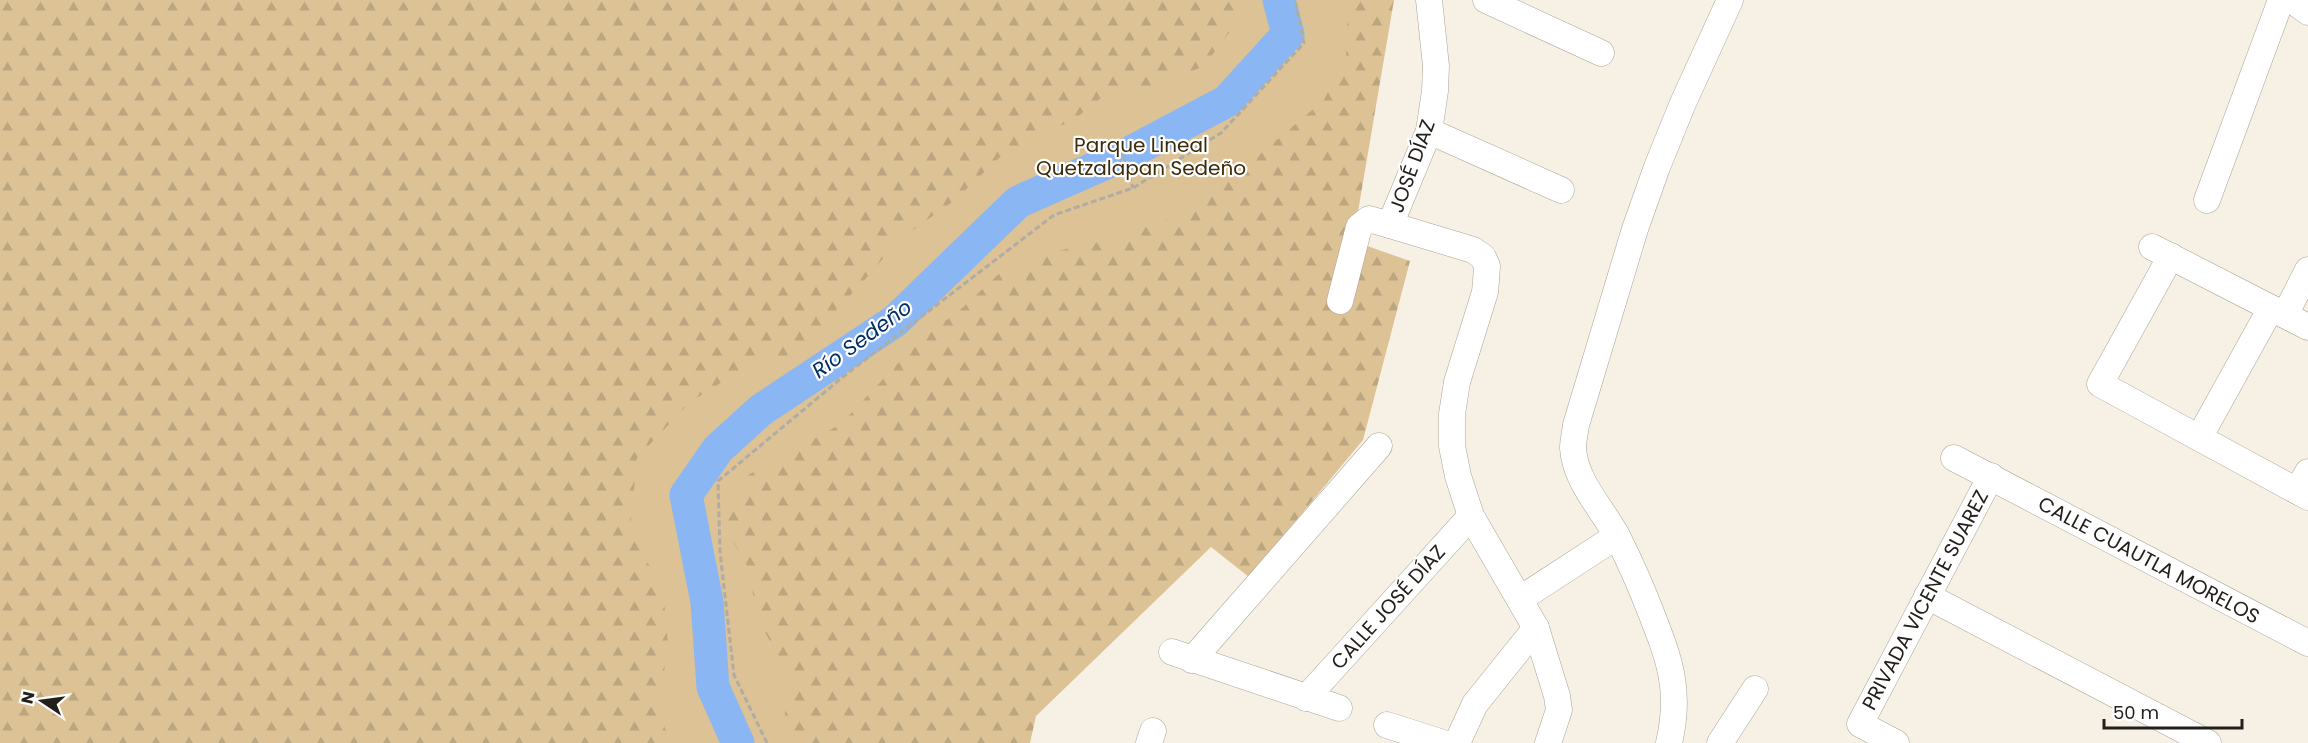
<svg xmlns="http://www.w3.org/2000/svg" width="2308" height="743" font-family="Poppins,sans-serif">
	<defs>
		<pattern id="forest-firs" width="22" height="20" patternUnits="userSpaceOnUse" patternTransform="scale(1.5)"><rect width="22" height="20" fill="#dcc295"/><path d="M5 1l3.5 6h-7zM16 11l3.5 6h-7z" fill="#bca680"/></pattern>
	</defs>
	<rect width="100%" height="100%" fill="#f7f0e5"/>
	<polygon fill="url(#forest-firs)" points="0,0 1394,0 1353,241 1410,261 1363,440 1249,577 1211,547 1036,716 1030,743 0,743"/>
	<polygon fill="#dcc295" points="1240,0 1346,0 1348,3 1346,55 1324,100 1233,177 1183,215 1104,241 1053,252 1001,272 961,309 918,342 841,424 748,475 722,522 747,566 759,622 790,675 783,730 793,743 671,743 658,711 668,645 663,590 630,531 637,458 690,402 743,369 795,353 861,284 899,240 955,200 999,158 1076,118 1110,91 1159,85 1204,66 1246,10"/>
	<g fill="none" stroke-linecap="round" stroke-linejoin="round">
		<polyline stroke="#8ab7f3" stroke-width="33" points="738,743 713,687 707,602 686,495 718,449 761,410 895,321 1018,202 1129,153 1227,101 1288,34 1279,0"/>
		<defs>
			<g id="minor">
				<polyline points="1429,0 1436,66 1435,91 1429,131 1390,225 1473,250 1483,257 1487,266 1486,281 1485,292 1457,382 1452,414 1452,446 1458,476 1471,516 1536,628 1557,696 1559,710 1548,743"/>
				<polyline points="1486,0 1601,53"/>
				<polyline points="2292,0 2308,12"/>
				<polyline points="1429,131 1561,190"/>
				<polyline points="2207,200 2281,0"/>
				<polyline points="2152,247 2308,327"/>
				<polyline points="2171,256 2100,384 2308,497"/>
				<polyline points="1340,301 1359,227 1369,219 1390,225"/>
				<polyline points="2285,315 2308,270"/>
				<polyline points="2199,438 2271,308"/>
				<polyline points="1954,458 2308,643"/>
				<polyline points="2297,491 2308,472"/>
				<polyline points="1927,596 2208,743"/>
				<polyline points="1520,599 1617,536"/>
				<polyline points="1172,652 1339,708"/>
				<polyline points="1192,660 1379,446"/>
				<polyline points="1306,698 1471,516"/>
				<polyline points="1387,725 1443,743"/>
				<polyline points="1149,743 1153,731"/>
				<polyline points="1457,743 1475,704 1536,628"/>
				<path d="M1669,743C1682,687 1668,656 1648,605C1639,582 1629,560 1618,538C1603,509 1575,482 1573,448C1573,441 1575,433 1576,425L1635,229L1657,167L1683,103L1730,0"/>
				<polyline points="1720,743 1755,689"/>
				<polyline points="1896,743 1860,724 1991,476"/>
			</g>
		</defs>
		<use href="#minor" stroke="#aaa499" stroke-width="27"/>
		<g stroke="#b1aca3" stroke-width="3" stroke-dasharray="6 3" stroke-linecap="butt">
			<polyline points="1118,141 1133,188"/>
			<polyline points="767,743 734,675 720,552 718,481 844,376 1054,215 1133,188 1221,133 1304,43 1295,0"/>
		</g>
		<use href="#minor" stroke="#fff" stroke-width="26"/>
	</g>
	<g text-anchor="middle" stroke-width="4.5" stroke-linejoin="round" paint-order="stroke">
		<g font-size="20" fill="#3b2b0b" stroke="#fefefe">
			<text x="1141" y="152">Parque Lineal<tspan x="1141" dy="23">Quetzalapan Sedeño</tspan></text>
		</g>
		<g font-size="20" fill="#23201c" stroke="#fefefe">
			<text transform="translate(1412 166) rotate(-70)" y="7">JOSÉ DÍAZ</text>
			<text transform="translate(2149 560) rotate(28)" y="7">CALLE CUAUTLA MORELOS</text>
			<text transform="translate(1925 600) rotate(-62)" y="7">PRIVADA VICENTE SUAREZ</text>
			<text transform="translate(1388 607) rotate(-48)" y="7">CALLE JOSÉ DÍAZ</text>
		</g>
		<g font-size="21" font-style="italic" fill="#012e62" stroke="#fefefe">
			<text transform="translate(862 339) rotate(-36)" y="7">Río Sedeño</text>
		</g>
	</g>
	<g transform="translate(42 701) rotate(283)" stroke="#fefefe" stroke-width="4.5" paint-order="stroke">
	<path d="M0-4.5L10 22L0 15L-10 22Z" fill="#23201c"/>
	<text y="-9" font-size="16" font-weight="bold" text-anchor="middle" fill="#23201c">N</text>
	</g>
	<path d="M2104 719v9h138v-9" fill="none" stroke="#23201c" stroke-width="3"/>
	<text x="2113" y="719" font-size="18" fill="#23201c" stroke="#fefefe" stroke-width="4.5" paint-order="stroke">50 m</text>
</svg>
